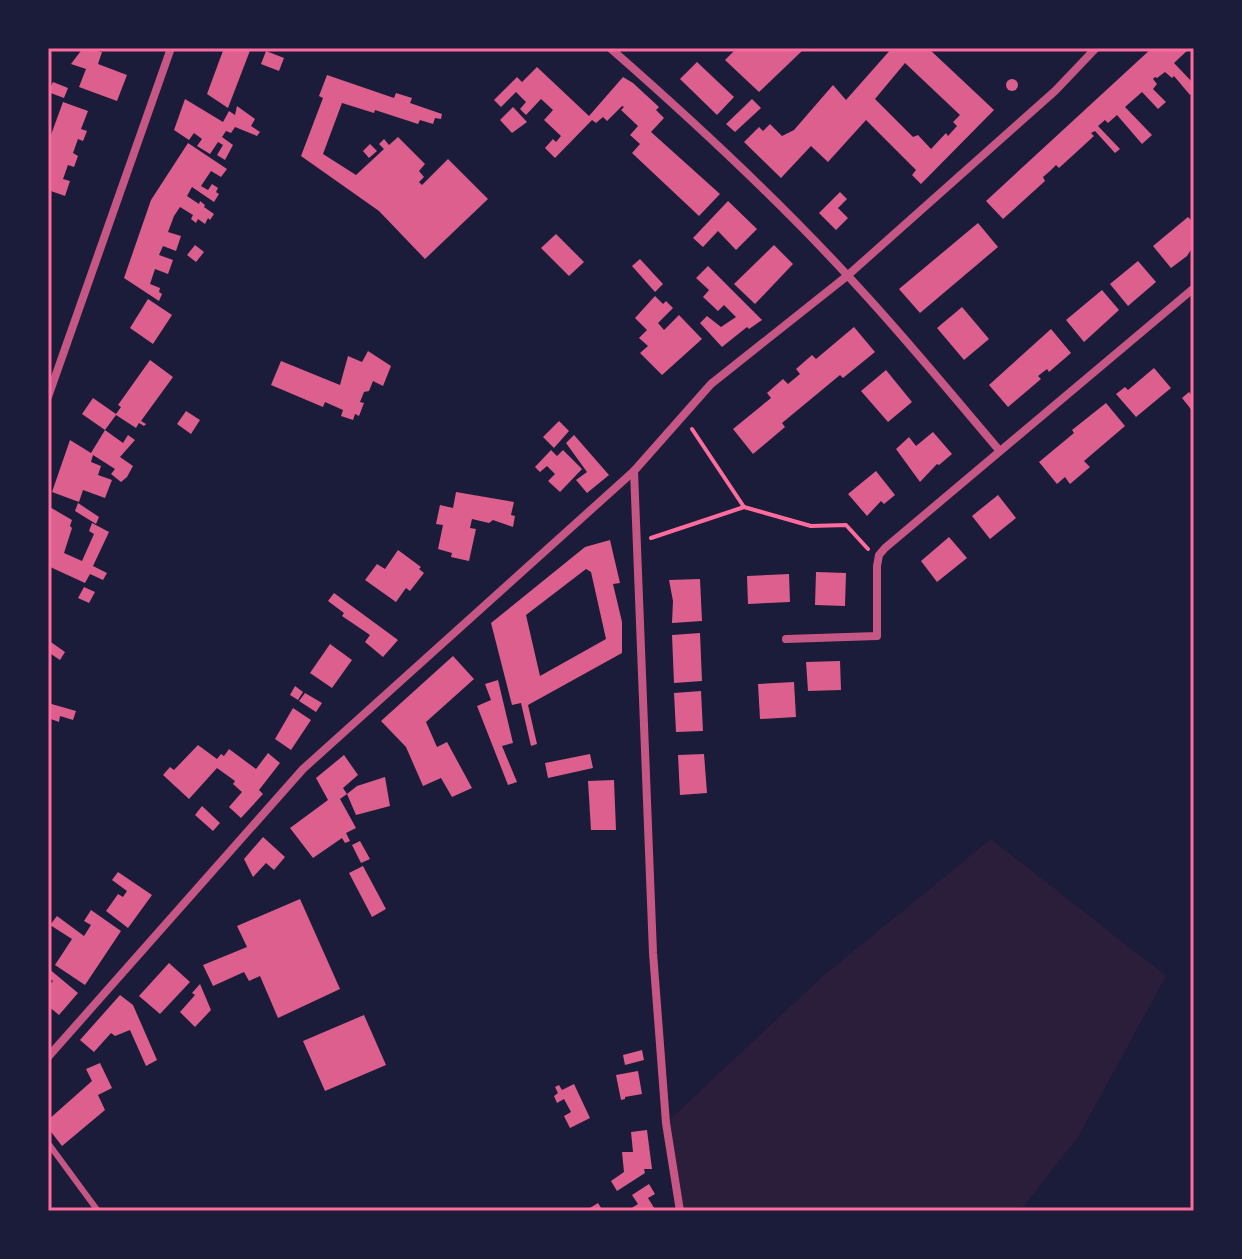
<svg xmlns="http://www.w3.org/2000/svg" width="1242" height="1259" font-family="'PT Sans',sans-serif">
	<rect width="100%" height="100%" fill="#1b1b3a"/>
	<polygon fill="#2a1e3b" points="991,839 1166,976 1078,1137 1020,1211 680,1211 666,1123 823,976"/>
	<g fill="#dd5f8e" fill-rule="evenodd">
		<polygon points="83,48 102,52 98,64 127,75 117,101 79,87 86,69 71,64"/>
		<polygon points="224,48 251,48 228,108 207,94"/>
		<polygon points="737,48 801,48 803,50 759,92 725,60"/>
		<path d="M892,48H928L994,110L921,184L912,175L916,170L866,120L828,162L811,146L781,178L744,142L759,127L763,131L770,124L782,136L794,130L833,85L846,100ZM905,63L960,115L953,122L957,126L948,136L946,133L931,149L918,135L913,137L875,99Z"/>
		<polygon points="1152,48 1190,48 1174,63 1194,84 1194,91 1190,95 1174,76 1172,78 1165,72 1157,78 1155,77 1153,79 1157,84 1153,89 1166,102 1158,109 1142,92 1125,107 1152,135 1142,144 1117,115 1108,123 1105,120 1098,126 1120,149 1115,153 1095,131 1091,133 1094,136 1059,168 1056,165 1050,171 1043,177 1045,181 1003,219 986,201"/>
		<polygon points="266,51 284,58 279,71 261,64"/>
		<polygon points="697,62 734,97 717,115 680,79"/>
		<polygon points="537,67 589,116 623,77 633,83 659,107 656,110 664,118 651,132 720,194 699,216 632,153 640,144 630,135 638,126 621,110 624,107 622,106 607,121 603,117 596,123 592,120 555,158 545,148 553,139 556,142 561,136 544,120 553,110 541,99 526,115 520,109 526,102 516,92 501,107 494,100 517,77 522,82"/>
		<polygon points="327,75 394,98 396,93 412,98 410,103 442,114 441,119 435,118 433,124 420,120 418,124 375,110 374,113 342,103 323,154 356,175 384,149 379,144 384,139 389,145 398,137 425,164 419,171 424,177 419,182 422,185 448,159 488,199 425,259 379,211 301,156 323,98 319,96"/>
		<circle cx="1012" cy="85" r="6"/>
		<polygon points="53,82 68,88 64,98 48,92"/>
		<polygon points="185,99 223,122 229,111 235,115 237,106 255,119 251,126 260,132 257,136 235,127 231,133 226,131 222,137 233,145 225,160 217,155 223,145 218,142 210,154 197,146 202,139 194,133 189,140 174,130"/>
		<polygon points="752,99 761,108 735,132 726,124"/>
		<polygon points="63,102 88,111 81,129 87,131 83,141 78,139 73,153 78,156 74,167 68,165 63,179 70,181 65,196 48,190 48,143"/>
		<polygon points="513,107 527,122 512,133 500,120"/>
		<polygon points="188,143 227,169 221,177 211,171 201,186 208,190 212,184 218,188 216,192 219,194 214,202 192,187 187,196 199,204 200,201 205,205 204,207 214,214 210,220 208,218 205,224 198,219 196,223 191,219 193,215 180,207 174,216 168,232 181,236 176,251 163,246 159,255 173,260 168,274 155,269 150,284 160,288 159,292 162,294 159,301 124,278 151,200"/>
		<polygon points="370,144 377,151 369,158 363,151"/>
		<polygon points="840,192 847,199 838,208 848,218 836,230 819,213"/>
		<polygon points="728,201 757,229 736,250 718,231 703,247 693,238"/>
		<polygon points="1188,217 1194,223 1194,245 1187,256 1171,268 1153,246"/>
		<polygon points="978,223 998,247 920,313 899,289"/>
		<polygon points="556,234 584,262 569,276 541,248"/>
		<polygon points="195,245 204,252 196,262 187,255"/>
		<polygon points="774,245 793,264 755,304 734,284"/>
		<polygon points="640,259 663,284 655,292 632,266"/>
		<polygon points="1138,261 1156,282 1128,306 1110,284"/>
		<polygon points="708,266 762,320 749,329 747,327 722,347 700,323 707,316 721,327 736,317 724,305 718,311 703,297 709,290 696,278"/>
		<polygon points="1102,290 1119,310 1084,342 1066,320"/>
		<polygon points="655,296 663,304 666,301 673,308 658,323 664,330 679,315 702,339 662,375 640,353 648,346 639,338 647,330 635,318"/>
		<polygon points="148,299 172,315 153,344 130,328"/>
		<polygon points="962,307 989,339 964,360 937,328"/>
		<polygon points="854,327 875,352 843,378 840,375 782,423 785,427 753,454 733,429 771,398 767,393 783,379 788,384 800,374 796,369 812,355 816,359"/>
		<polygon points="1051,329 1071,353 1049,372 1047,369 1038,376 1041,379 1008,407 989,385"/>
		<polygon points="368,351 391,366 383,386 373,381 369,391 364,392 360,402 364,403 359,416 355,414 353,420 341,416 343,410 325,402 323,407 271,385 281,361 340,385 348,356 362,362"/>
		<polygon points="150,360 173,377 141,421 146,424 144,426 139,423 136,428 116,415 105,430 82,414 93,398 116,414 121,407 118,405"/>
		<polygon points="1154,368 1171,388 1136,417 1116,394 1125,387 1128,390"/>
		<polygon points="886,370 912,402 888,422 861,391"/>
		<polygon points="1189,392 1194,398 1194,413 1182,398"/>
		<polygon points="1106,403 1125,426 1084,461 1090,467 1070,484 1065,477 1057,484 1039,462 1074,433 1072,430"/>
		<polygon points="186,411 200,420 191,434 177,424"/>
		<polygon points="559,421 569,431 554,448 543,437"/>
		<polygon points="105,430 123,443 128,435 135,440 120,457 133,466 127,477 121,482 111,474 115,469 93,455 91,462 101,466 98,475 112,480 105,498 83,490 79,502 52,492 70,440 91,453"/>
		<polygon points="933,432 952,454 939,465 937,464 920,482 896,449 909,437 916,446"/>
		<polygon points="574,435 609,475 587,493 576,480 587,472 566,443"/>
		<polygon points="551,450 557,456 563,450 582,469 560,492 548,481 555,474 547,466 540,472 535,467"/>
		<polygon points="876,471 895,495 884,504 881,501 867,516 848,494"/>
		<polygon points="456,492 514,502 511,515 515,516 513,527 493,520 489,523 472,519 470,528 476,529 469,561 451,557 452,553 438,549 443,525 436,524 440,505 453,508"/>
		<polygon points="998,495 1016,518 990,539 972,516"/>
		<polygon points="78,503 99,517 96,524 75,511"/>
		<polygon points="48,506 72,520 70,526 72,528 64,553 82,561 94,534 89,531 92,523 109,532 93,566 107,573 103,580 90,574 85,583 48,566"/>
		<polygon points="949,537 967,558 937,582 921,561"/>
		<path d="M610,540L620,583L613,584L622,622V653L528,705L537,744L531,746L521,703L512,705L491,623L585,547ZM586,569L591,572L606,639L540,676L526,615Z"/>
		<polygon points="398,550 421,567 419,569 424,573 410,591 406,588 396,602 365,580 377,564 385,569"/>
		<polygon points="816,572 846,573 845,606 815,605"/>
		<polygon points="789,574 790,602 748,604 747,576"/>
		<polygon points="700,579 702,621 672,623 673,601 669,580"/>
		<polygon points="84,587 95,592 89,603 78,598"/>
		<polygon points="334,593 398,640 383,657 365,642 370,635 342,616 344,613 328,601"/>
		<polygon points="700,633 702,681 674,683 672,635"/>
		<polygon points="48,640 65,652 60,660 48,652"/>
		<polygon points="330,644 352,660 332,688 310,673"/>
		<polygon points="453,656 474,679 426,722 437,747 447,742 472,788 452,797 441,778 423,786 406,747 381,721"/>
		<polygon points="840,661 841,690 808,691 806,662"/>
		<polygon points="498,680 513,743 502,746 517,782 508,785 477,706 491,700 485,684"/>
		<polygon points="794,682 796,717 760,719 758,684"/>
		<polygon points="295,686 303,692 298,700 290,695"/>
		<polygon points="701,691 703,731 676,732 674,693"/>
		<polygon points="305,693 322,703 316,712 299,701"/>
		<polygon points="48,703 76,711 73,720 60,716 59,722 48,718"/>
		<polygon points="293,708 311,720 291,750 275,739"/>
		<polygon points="198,745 217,759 221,754 224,756 229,749 256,769 268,753 280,763 259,790 263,794 241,818 229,807 242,792 233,784 235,781 217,768 189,799 163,775 170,767 174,770"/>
		<polygon points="590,754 593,768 548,778 545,763"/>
		<polygon points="704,754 707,793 680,795 678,755"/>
		<polygon points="344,755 358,775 343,788 347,794 340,799 356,828 346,833 350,841 345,843 342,838 313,858 290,828 328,800 316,778"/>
		<polygon points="385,777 390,806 356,815 347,794 357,786"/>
		<polygon points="614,780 616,830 591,830 588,781"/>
		<polygon points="202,806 220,823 213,831 195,815"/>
		<polygon points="263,837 285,857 274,870 266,863 253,877 244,859"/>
		<polygon points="360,841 370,859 361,863 352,845"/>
		<polygon points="363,866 386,909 372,917 349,873"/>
		<polygon points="118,872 152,895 128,928 106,911 118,894 123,897 127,891 112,880"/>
		<polygon points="300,899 340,989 278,1018 260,976 249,981 244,972 213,986 203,965 247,947 237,926"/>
		<polygon points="91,910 121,931 85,985 55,965 72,939 50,925 57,916 84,936 91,925 84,921"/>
		<polygon points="169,963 190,982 160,1014 139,996"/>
		<polygon points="48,968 78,993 59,1015 48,1006 48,987 53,981 48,977"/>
		<polygon points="200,984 211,1010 195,1027 180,1012 195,995 192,993"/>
		<polygon points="120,995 133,1005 157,1060 146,1066 130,1030 115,1036 111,1033 94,1052 80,1040"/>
		<polygon points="364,1015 386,1065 325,1091 303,1041"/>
		<polygon points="642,1050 644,1060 625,1065 623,1055"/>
		<polygon points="100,1063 112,1088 98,1095 105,1110 62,1146 48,1128 48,1120 92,1081 86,1069"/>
		<polygon points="638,1071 642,1094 625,1097 625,1099 621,1100 616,1075"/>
		<polygon points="574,1084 590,1118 570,1128 564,1116 571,1112 564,1099 557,1103 554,1096 558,1093 555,1087 559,1085 562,1090"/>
		<polygon points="647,1130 652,1169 644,1169 645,1173 617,1191 611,1181 624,1172 622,1152 633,1152 631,1132"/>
		<polygon points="649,1184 655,1194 648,1198 656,1211 627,1211 638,1204 632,1195"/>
		<polygon points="598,1203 603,1211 585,1211"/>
	</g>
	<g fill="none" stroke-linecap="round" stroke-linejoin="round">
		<g stroke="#ff6b9d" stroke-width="4">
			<polyline points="692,429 744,507"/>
			<polyline points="651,538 744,507 811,526 846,525 868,549"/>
		</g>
		<polyline stroke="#c65784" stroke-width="6" points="48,1143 98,1211"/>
		<g stroke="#c65784" stroke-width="8">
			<path d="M610,48C697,124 782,203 860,289C908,341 953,396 999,450"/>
			<polyline points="48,397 171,48"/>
			<polyline points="634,471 653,953 666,1123 680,1211"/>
			<polyline points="786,639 877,636 877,566 879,555 885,548 1194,288"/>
			<polyline points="48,1057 303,769 634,471 711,384 847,276 1055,91 1096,48"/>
		</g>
	</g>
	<rect width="1242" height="1259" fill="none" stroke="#1b1b3a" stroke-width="100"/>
	<rect x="50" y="50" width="1142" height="1159" fill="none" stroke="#ff6b9d" stroke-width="3"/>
</svg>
